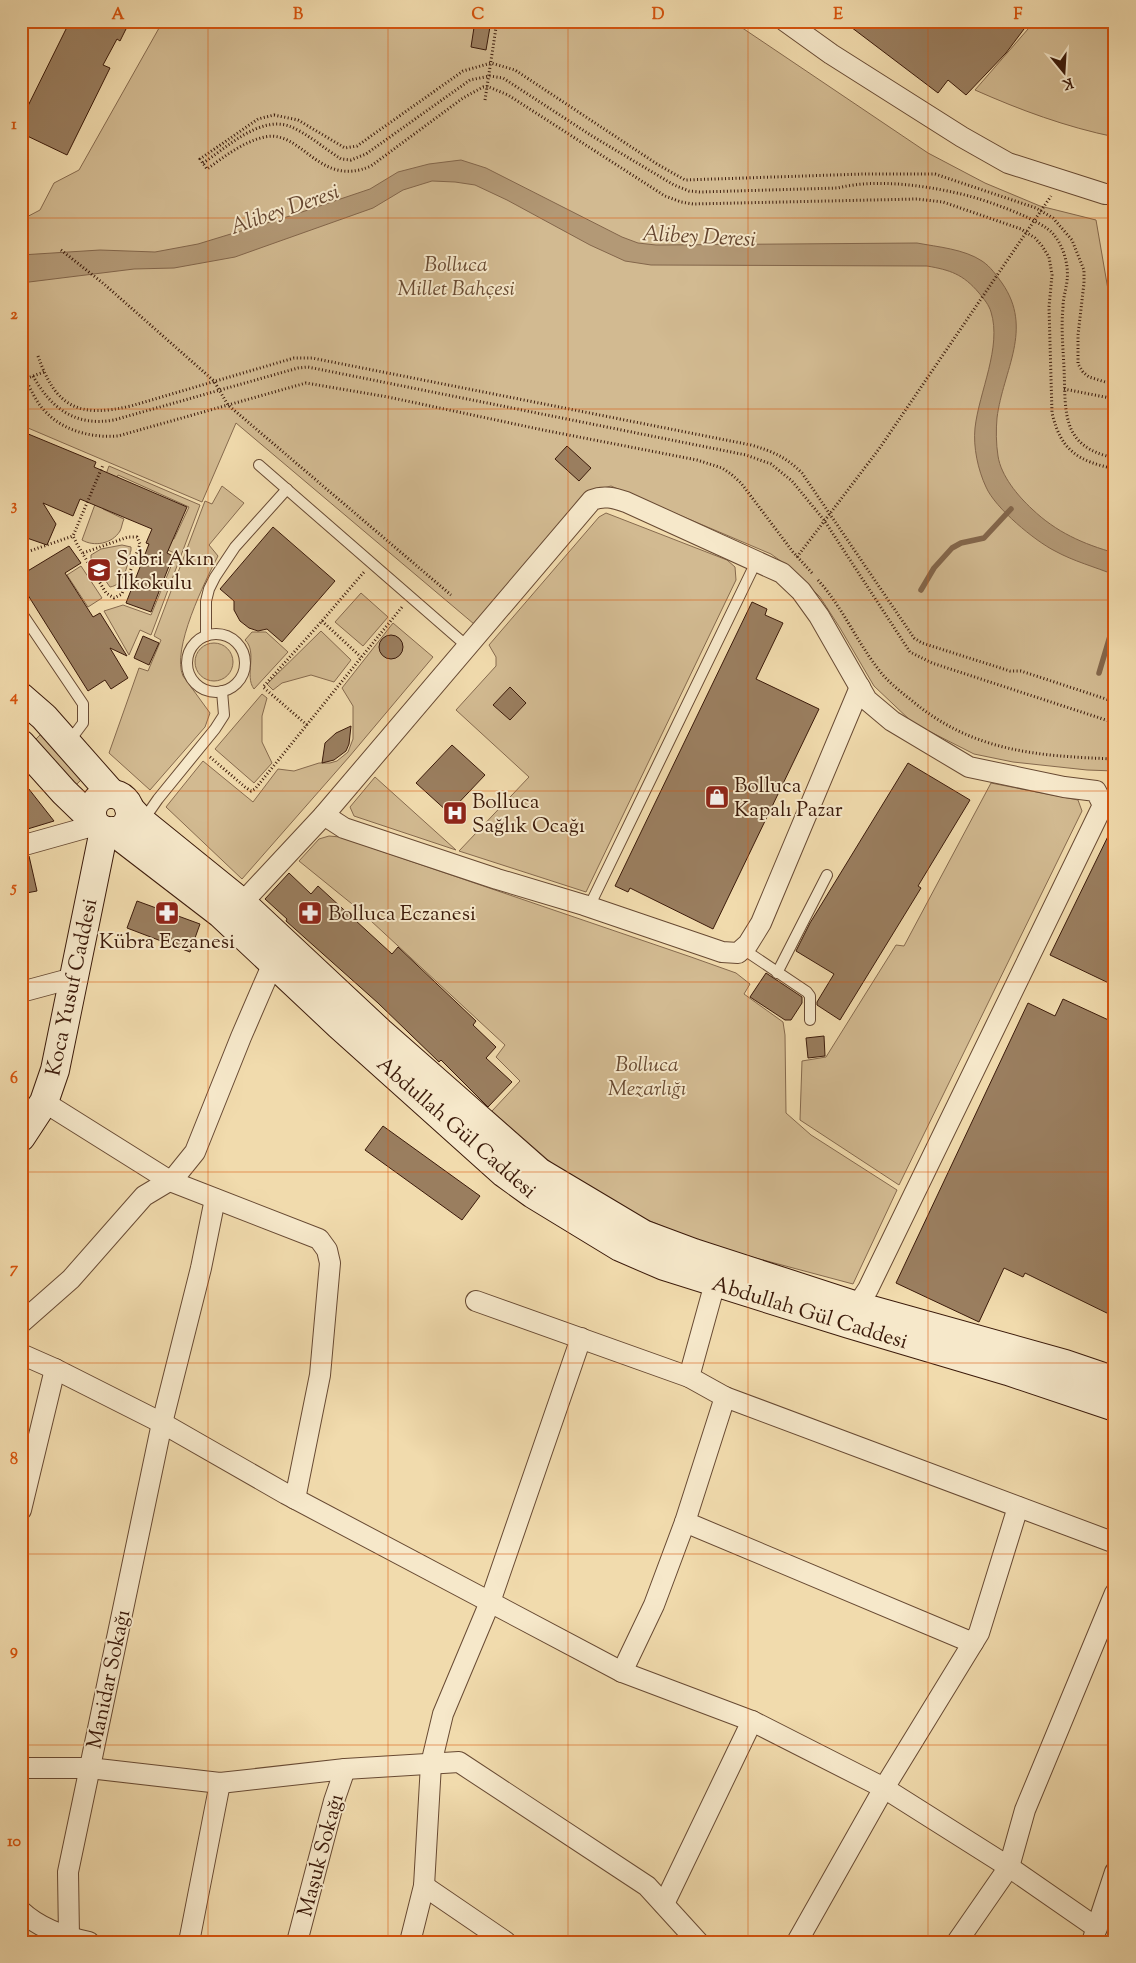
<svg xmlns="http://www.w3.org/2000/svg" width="1136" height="1963" font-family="'Sorts Mill Goudy',serif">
	<rect width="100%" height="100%" fill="#f1dbad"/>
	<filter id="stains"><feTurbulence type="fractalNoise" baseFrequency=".004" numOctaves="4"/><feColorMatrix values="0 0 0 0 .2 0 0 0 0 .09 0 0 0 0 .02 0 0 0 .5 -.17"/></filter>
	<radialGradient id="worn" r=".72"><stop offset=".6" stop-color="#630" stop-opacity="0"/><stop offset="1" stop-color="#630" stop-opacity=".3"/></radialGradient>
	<g fill="#d2ba91" stroke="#866a4e">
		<polygon points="163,21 732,21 928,153 985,183 1040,206 1096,220 1115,330 1115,771 1087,770 1013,762 974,754 913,723 874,686 840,628 820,597 793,570 771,554 611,486 595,490 474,624 236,423 202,502 21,425 21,220 40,210 54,183 79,170"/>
		<path d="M1035,21H1107L1115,48V137C1066,127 1020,110 975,90Z"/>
		<path d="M109,466L200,505L151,635L140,630L129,655L104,611L123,605L151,615L176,554L166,549L170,538L174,539L189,507L118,475L103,509L124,519C122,523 122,527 120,531C112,544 94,547 82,540Z"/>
		<path d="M222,486L244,503L209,545L218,556C205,581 171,650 183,676L210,713L205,727L150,790L109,753L139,668L148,671L161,640L154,636L205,501L212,504Z"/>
		<polygon points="606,513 727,560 735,567 736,580 586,892 459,851 529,777 456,710 496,666 496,657 489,645 599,517"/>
		<path d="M122,545L131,547V550C128,562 125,585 110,587L91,560V555L101,549Z"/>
		<polygon points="81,566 102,598 88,607 67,575"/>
		<polygon points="361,593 388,617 363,646 335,622"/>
		<polygon points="393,623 433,657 349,757 242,879 166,807 203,761 253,802 278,769 294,771 319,763 330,763 337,761 348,752 353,739 353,706 342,688"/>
		<polygon points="321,631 351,660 334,682 311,675 282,683 273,690 267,684"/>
		<path d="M252,632H266L288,652L254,689C244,676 258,652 245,640Z"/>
		<circle cx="214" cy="662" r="19"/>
		<polygon points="262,694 267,698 262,716 262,742 272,763 254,783 215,749"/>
		<polygon points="42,733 85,776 75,786 35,740"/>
		<polygon points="375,777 456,850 354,816 350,807"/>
		<polygon points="991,783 1078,800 1082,811 899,1185 800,1120 802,1061 826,1057 896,945 904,946"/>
		<polygon points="329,836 340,837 691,957 736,973 750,984 744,994 783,1022 785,1035 786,1113 811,1135 897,1190 853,1284 707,1245 631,1213 563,1173 492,1111 520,1081 496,1057 505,1045 357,908 299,861 319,839"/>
	</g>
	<path fill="#b39976" stroke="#83664b" d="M461,160L486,168L622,237L638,243L656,245L917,243C938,247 964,249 982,261C991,267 996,275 1002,283C1034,329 1003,370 997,418C996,429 996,444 998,456C1001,476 1018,496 1032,509C1056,532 1083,544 1115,553V575C1095,567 1073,561 1055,551C1035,541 995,508 986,487C978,470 973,447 975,428C979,392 1002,347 991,312C989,305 984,299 979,293C963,274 950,270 927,266L651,265L625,261L590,245L507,200L475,185L455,182L432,181L403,190L373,208L235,257L174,268L134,269L21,283V255L100,250L155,252L198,244L293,215L370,189L398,172L429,164Z"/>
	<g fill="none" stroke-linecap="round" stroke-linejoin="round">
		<g stroke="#83664b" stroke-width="5.5">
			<polyline points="921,590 934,568 952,548 961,543 984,538 1011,509"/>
			<polyline points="1099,673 1113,626 1115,613"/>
		</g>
	</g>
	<g fill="#9a7e5f" stroke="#3b1a0a">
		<polygon points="70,21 130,21 120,41 117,39 103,65 110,68 67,155 21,133 21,120"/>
		<polygon points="475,21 491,21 486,50 471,47"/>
		<polygon points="843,21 1030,21 1006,53 966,95 948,80 938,93"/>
		<polygon points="21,431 96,462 94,467 187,507 167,553 173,556 151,612 126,603 149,544 146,543 152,529 80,499 73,516 43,503 56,524 47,545 24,537 27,531 21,529 21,506 25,496 21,494"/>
		<polygon points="567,446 591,468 579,481 555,459"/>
		<polygon points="273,527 335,581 282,642 267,629 258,631 249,628 240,621 234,610 234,601 220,589"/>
		<polygon points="69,546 81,563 65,573 93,617 100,613 127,656 110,648 128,678 111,689 105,680 88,691 21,584 21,575"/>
		<polygon points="752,602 767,609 765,615 783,623 756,679 819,709 713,929 630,888 628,892 615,886"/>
		<circle cx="391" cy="647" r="12"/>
		<polygon points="143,636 159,643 149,665 134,658"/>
		<polygon points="510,687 526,703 510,720 493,705"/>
		<polygon points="351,726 349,744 346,751 334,760 322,763 325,743 336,733"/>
		<polygon points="452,745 485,775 449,813 416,783"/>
		<polygon points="908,763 970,800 918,886 921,888 840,1020 817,1005 817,1002 834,974 796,951 810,923"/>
		<polygon points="21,779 54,821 21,831"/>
		<polygon points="1115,822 1115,986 1050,955"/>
		<polygon points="29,856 37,891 21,894 21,858"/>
		<polygon points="289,873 311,894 318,886 392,954 398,947 476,1021 473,1025 496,1047 486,1058 512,1082 488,1107 441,1060 439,1062 378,1003 286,921 287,919 265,899"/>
		<polygon points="137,901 200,924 190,952 127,928"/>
		<polygon points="766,973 802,997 802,1003 791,1020 785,1020 750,997"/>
		<polygon points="1063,999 1115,1023 1115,1035 1110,1046 1115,1052 1115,1317 1025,1273 1023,1277 1004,1268 979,1322 896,1283 1028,1003 1055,1016"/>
		<polygon points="824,1036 825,1056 808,1058 806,1038"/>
		<polygon points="383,1126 480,1196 462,1220 365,1150"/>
	</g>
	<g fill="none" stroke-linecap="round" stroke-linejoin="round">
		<defs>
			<g id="lane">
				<polyline points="259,465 468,647"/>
				<polyline points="21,612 83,704 83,723 68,743"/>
				<circle cx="216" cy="663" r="29"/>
				<polyline points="206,636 206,601 209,589 215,577 235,547 287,489"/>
				<polyline points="142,822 158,799 215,729 224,715 222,691"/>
				<polyline points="589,907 756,562"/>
				<polyline points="743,949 807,992 810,996 810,1020"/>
				<polyline points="777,973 827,875"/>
			</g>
			<g id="street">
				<polyline points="785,21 831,54 962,137 1008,163 1105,194 1115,194"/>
				<polyline points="324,815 344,828 497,879 584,905 722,952 738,953 748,944 761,923 860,687"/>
				<polyline points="21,846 96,825"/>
				<path d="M242,903L324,815L592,500C604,495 614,498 626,502L782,573L801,591L819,616L867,700L892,721L969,767L1064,787L1096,791L1103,805L868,1289L857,1306"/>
				<polyline points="21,992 73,978"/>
				<polyline points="44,1102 170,1181 319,1239 327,1250 330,1263 320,1375 295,1499"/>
				<polyline points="715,1283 689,1377 725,1397 1115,1543"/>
				<polyline points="476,1301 689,1377"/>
				<polyline points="21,1323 71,1279 144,1196 174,1178 195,1152 241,1037 273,963"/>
				<polyline points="21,1354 55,1369 162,1423 286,1494 622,1672 752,1721 884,1788 1009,1867 1097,1928"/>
				<polyline points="21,1510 55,1369"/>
				<polyline points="685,1522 973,1643"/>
				<polyline points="622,1672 654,1605 685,1522 725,1397"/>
				<polyline points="21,1768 89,1768 220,1783 345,1769 459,1762 647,1886 698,1942"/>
				<polyline points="424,1886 506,1942"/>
				<polyline points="664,1904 752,1721"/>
				<path d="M21,1911C39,1928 65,1937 89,1942"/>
				<polyline points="69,1937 68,1872 162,1423 201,1268 215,1199"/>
				<polyline points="189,1942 220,1783"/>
				<polyline points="297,1942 334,1801 345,1769"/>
				<polyline points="410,1942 424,1886 431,1764 443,1714 490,1602 581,1338"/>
				<polyline points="797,1942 884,1788 979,1633 1018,1507"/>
				<polyline points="957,1942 1009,1867 1025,1810 1115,1593"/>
				<polyline points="1092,1942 1115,1872"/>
			</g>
			<g id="secondary">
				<polyline points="21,697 44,717 112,794"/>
				<polyline points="21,744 64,792 93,820"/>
				<circle cx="111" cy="813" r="19"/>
				<polyline points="129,808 142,822 242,903 380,1032 539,1172 643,1234 694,1253 857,1306 1065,1364 1115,1381"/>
				<polyline points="113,831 221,914 339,1025 504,1173 533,1194 620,1247 664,1266 849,1324 1008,1371 1115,1407"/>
				<polyline points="21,1137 44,1102 55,1070 104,830"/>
			</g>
		</defs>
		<use href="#lane" stroke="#684a33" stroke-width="12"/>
		<use href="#street" stroke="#684a33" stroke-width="22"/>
		<use href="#secondary" stroke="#3b1a0a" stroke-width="30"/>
		<g stroke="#3b1a0a" stroke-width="3" stroke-dasharray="1 2.5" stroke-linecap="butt">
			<polyline points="485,100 497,21"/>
			<path d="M203,163C226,148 259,116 289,126C307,133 325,149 341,159L351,160L366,154L470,80L490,76L503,78L592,136L674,185L689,191L700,192L838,188C877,178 931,186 969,196C988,201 1043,220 1054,235C1064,247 1069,266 1067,281C1066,290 1063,298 1063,307C1061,328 1063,347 1064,368C1066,412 1060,447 1115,458"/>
			<polyline points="61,250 104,284 214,381 228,405 451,595"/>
			<path d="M38,356C56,408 79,418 131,406L294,358H312L751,445C772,451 786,457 802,473L914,638L922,643L1010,671H1021L1115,702"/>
			<path d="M44,372L25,379C31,389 35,400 43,409C62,431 91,438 118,436L306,383L388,397L543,430L697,460L722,468L731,474L741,483L793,552L813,574"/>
			<path d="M33,376C51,408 75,427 114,420L298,368L308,367L746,455L771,464L792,481L824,520L910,652L932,663L1115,723"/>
			<path d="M1115,385L1089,377L1083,372L1078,364V335L1084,283V270L1072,240L1053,218L1036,208L935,174H863L685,180L657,164L515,70L491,63L463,71L357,146L345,148L298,120L274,115L258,119L200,159L207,169C224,157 244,141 265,137C302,129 319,189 371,166L463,98L483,87H489L508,95L665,196L681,202L693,204L917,199L943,202L1021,229L1035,238L1042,246L1049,257L1052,275L1049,307L1052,413C1061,451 1078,461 1115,469"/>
			<polyline points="1064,389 1115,399"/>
			<polyline points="83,553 128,537 137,537 140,544 122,594 114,598 106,593 77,544 73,536 103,465"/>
			<polyline points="21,554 73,536"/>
			<polyline points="797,557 879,449 1051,196"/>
			<path d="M818,580C844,609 858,645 883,675C891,684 901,692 911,700C973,752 1037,756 1115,759"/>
			<polyline points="322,621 361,657"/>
			<polyline points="307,725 263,687 322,621 364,572"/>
			<polyline points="210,757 245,787 251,791 255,789 402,607"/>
		</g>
		<use href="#lane" stroke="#f6e8ca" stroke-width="10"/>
		<use href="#street" stroke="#f6e8ca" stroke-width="20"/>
		<use href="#secondary" stroke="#f6e8ca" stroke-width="28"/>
	</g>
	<path fill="none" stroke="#d7530c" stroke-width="1" stroke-opacity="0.55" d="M208,21V1942M388,21V1942M568,21V1942M748,21V1942M928,21V1942M21,218H1115M21,409H1115M21,600H1115M21,791H1115M21,982H1115M21,1172H1115M21,1363H1115M21,1554H1115M21,1745H1115"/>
	<defs>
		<symbol id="school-square" viewBox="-11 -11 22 22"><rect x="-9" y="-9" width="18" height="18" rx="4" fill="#8f2418" stroke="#f6e8ca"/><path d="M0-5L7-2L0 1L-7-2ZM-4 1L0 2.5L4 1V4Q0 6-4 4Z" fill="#fff"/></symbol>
		<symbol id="shop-square" viewBox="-11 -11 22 22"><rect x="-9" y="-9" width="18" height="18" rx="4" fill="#8f2418" stroke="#f6e8ca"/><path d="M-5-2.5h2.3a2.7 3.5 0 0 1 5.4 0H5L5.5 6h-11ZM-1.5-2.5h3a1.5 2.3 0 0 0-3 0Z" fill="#fff"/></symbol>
		<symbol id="hospital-square" viewBox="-11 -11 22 22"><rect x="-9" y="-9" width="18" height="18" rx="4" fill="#8f2418" stroke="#f6e8ca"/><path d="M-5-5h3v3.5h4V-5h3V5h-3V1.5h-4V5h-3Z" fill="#fff"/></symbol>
		<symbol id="pharmacy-square" viewBox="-11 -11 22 22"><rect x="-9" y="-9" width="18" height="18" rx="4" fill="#8f2418" stroke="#f6e8ca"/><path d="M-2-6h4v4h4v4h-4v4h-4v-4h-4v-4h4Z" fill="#fff"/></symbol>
	</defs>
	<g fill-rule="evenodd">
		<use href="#school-square" x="85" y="556" width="28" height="28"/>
		<use href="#shop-square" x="703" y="783" width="28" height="28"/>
		<use href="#hospital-square" x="441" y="799" width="28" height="28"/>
		<use href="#pharmacy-square" x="153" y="899" width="28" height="28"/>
		<use href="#pharmacy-square" x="296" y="899" width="28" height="28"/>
	</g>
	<g text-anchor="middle" stroke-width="4" stroke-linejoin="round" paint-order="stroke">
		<g font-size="21" font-style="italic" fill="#684a32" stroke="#f6e8ca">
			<text x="456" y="271">Bolluca<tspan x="456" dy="24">Millet Bahçesi</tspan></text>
			<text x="647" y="1071">Bolluca<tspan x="647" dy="24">Mezarlığı</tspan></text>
		</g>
		<g font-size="21" fill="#3b1a0a" stroke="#f6e8ca" text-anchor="start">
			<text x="116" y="565">Sabri Akın<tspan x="116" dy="24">İlkokulu</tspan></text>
			<text x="734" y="792">Bolluca<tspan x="734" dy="24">Kapalı Pazar</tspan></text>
			<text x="472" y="808">Bolluca<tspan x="472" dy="24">Sağlık Ocağı</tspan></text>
			<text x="328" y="920">Bolluca Eczanesi</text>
			<text x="167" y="948" text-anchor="middle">Kübra Eczanesi</text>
		</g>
		<g font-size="21" fill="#3b1a0a" stroke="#f6e8ca">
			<text transform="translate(71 987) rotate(-78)" y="7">Koca Yusuf Caddesi</text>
			<text transform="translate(457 1127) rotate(41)" y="7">Abdullah Gül Caddesi</text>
			<text transform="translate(810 1312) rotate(17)" y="7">Abdullah Gül Caddesi</text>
			<text transform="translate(108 1679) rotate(-78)" y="7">Manidar Sokağı</text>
			<text transform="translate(320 1855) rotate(-75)" y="7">Maşuk Sokağı</text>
		</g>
		<g font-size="22" font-style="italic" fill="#654630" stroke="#f6e8ca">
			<text transform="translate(284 208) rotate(-19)" y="8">Alibey Deresi</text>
			<text transform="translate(699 235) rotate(3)" y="8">Alibey Deresi</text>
		</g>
	</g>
	<rect width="1136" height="1963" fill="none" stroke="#f1dbad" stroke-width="55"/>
	<g transform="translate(1064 72) rotate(162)" stroke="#f6e8ca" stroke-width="4" paint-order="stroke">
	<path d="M0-4L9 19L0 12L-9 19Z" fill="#3b1a0a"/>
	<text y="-8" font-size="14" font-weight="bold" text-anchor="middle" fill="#3b1a0a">K</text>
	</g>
	<rect x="28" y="28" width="1080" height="1908" fill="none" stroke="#d7530c" stroke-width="2"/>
	<g font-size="16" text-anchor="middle" font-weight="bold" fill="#d7530c">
		<text x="118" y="19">A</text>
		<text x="298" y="19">B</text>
		<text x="478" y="19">C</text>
		<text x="658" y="19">D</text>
		<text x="838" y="19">E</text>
		<text x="1018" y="19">F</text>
		<text x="14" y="129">1</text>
		<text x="14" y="319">2</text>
		<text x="14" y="510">3</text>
		<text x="14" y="701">4</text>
		<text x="14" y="892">5</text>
		<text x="14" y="1083">6</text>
		<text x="14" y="1273">7</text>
		<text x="14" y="1464">8</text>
		<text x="14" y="1655">9</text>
		<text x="14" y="1846">10</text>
	</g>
	<rect width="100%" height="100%" filter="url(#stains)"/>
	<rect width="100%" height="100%" fill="url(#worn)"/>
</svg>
